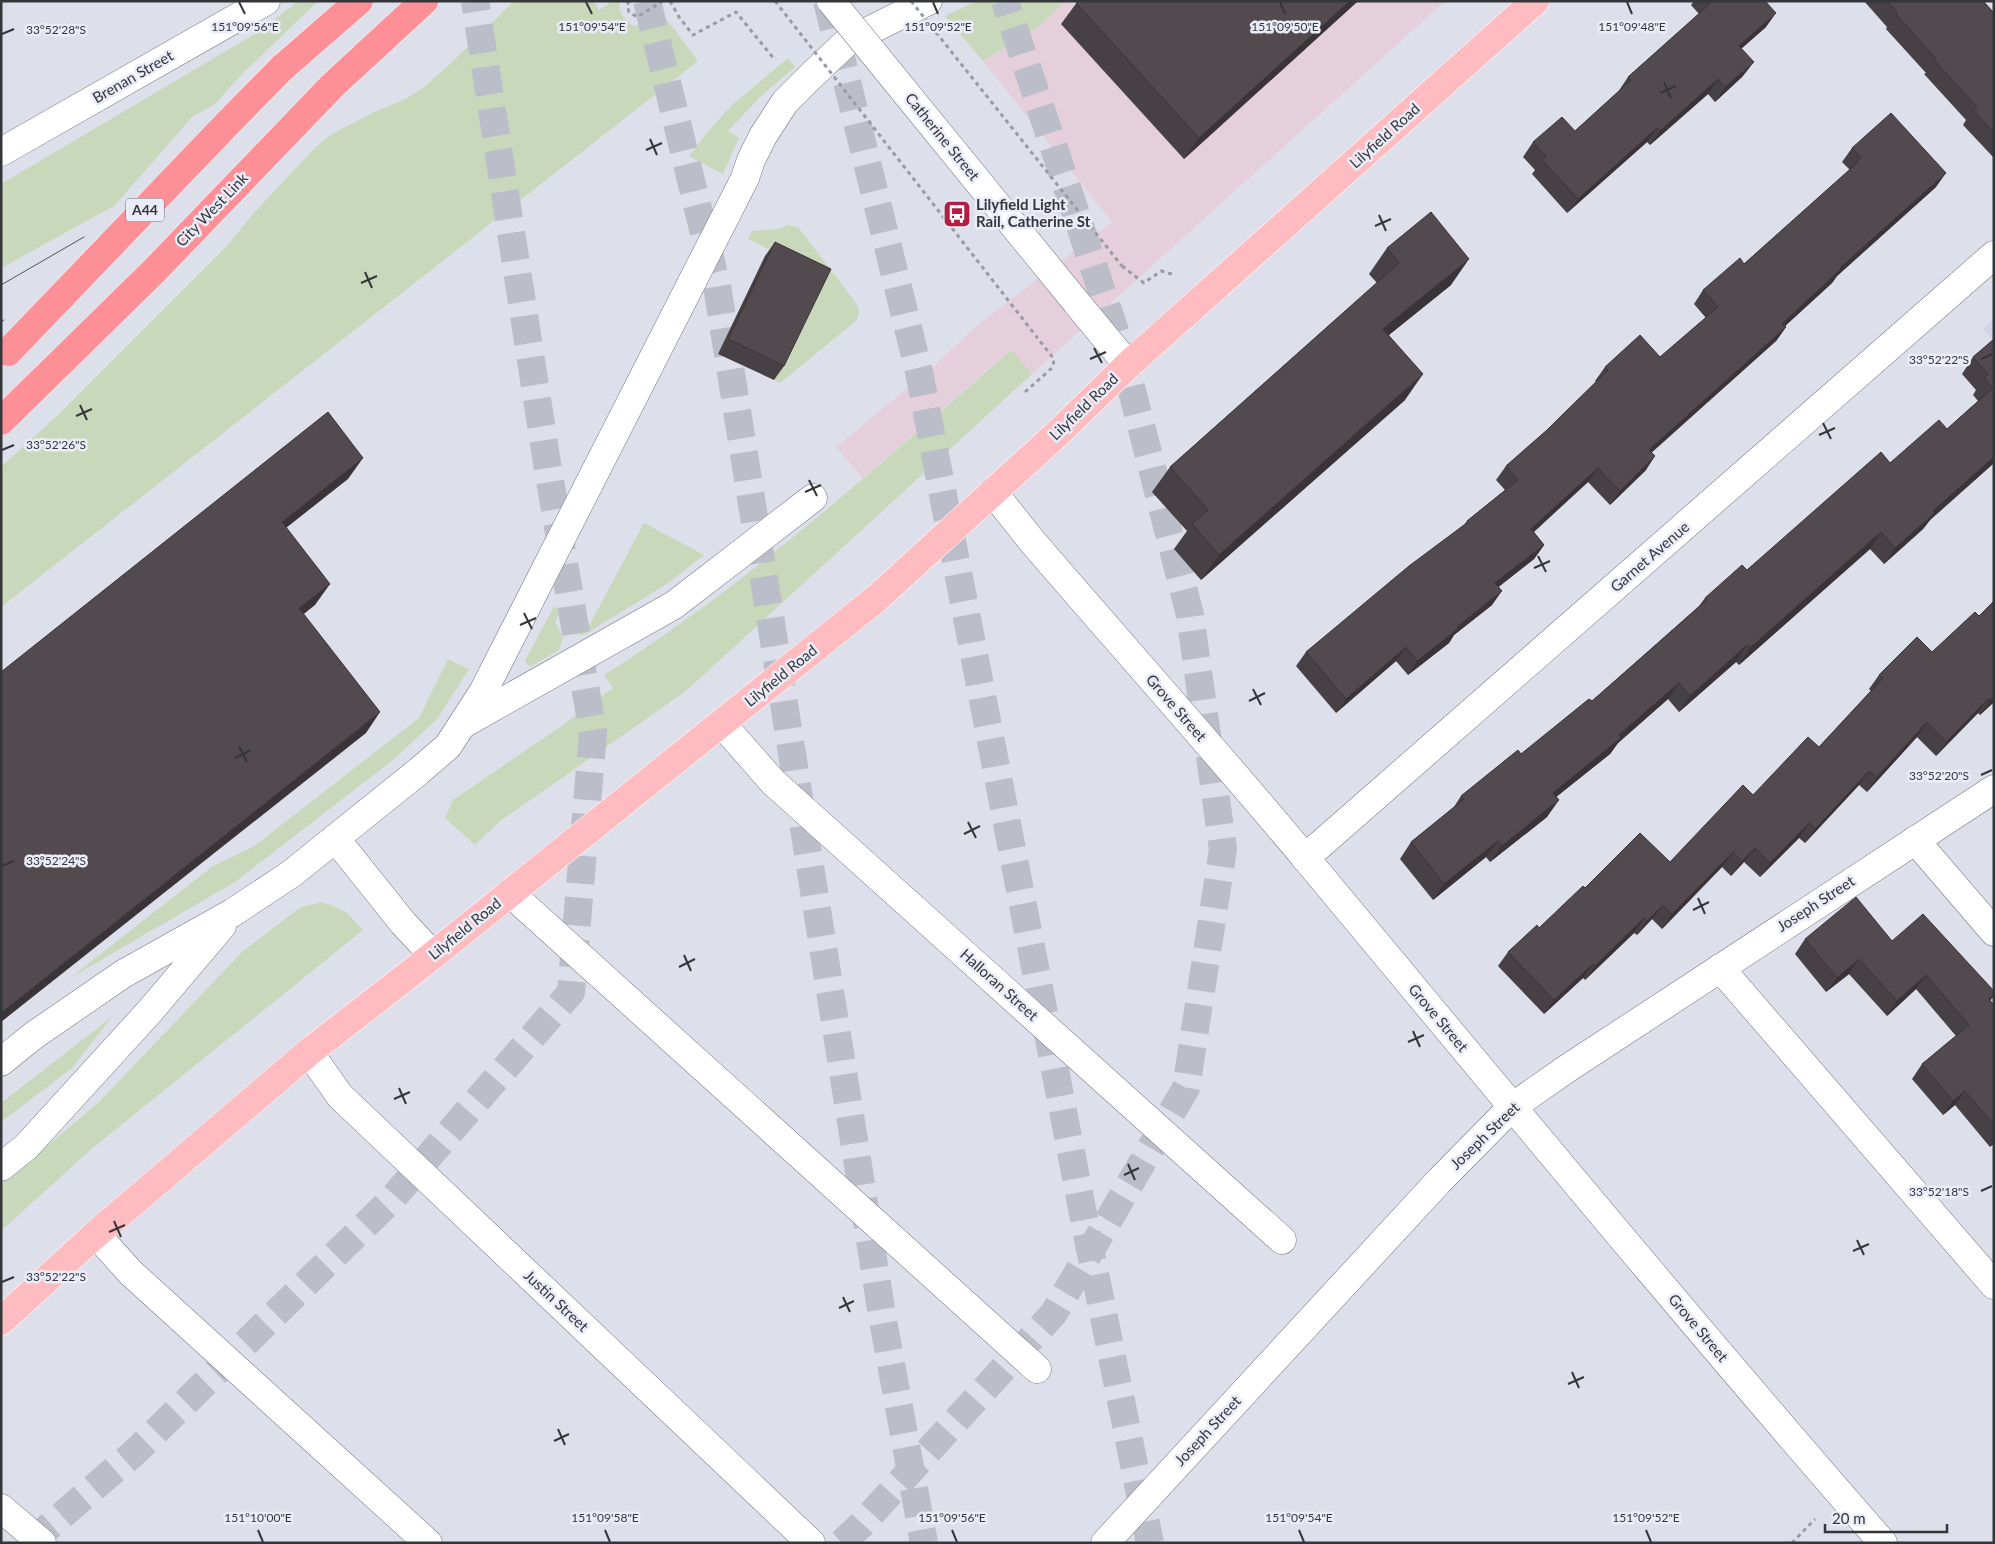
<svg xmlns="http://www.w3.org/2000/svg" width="1995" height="1544" font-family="Lato,sans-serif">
	<rect width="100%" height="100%" fill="#dddfeb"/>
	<polygon fill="#e5cfdb" points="1066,1 1445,1 1032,374 1010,350 863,478 836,447 933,367 973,329 1112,222 983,61 1039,26"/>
	<polygon fill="#d1d4e7" points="1994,319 1994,341 1983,329"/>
	<g fill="#c9d8bb">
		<polygon points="298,1 318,1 243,73 214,105 193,116 114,206 1,268 1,184 260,31"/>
		<path d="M514,1H594L599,10L613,1H620C618,13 624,20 634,26L647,22L662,13L698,61L1,607V467L60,413L228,245L252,215L314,149L329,136L370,114L405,99L423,88L449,65Z"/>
		<polygon points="977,1 1066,1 1039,26 983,61 945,16"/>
		<polygon points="788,58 795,67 761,96 728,131 739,138 723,174 689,156 709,130 732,105"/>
		<polygon points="788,225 798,227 856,303 859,311 857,320 780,383 774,380 824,275 748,239 752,231 779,229"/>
		<path d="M1011,350L1032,374L686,691L499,822L475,845L445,818L453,800L560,727L613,688L604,675C751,582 880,464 1011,350Z"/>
		<polygon points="644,523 704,555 668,583 584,635 574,634 568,629 575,617 590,624"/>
		<polygon points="554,606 561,610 555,621 563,638 559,650 530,667 525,661"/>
		<polygon points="448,659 469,669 437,719 393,760 235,882 70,978 213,866 253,847 419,718"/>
		<polygon points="323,902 346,912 363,930 89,1151 1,1231 1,1185 99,1102 243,951 301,907"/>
		<polygon points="112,1017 72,1068 1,1122 1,1103"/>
	</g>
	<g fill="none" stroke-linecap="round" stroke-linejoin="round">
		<g stroke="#bbbdc8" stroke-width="28" stroke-dasharray="28 14" stroke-linecap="butt">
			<polyline points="647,1 717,286 882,1315 924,1543"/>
			<polyline points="827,1 919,372 1087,1234 1150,1543"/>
			<polyline points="30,1543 134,1453 392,1199 571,992 593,733 547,463 475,1"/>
			<polyline points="842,1543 861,1525 1054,1313 1186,1088 1223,849 1190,615 1122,352 1005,1"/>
		</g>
		<defs>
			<g id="minor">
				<polyline points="1,152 266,1"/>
				<polyline points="1076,302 1128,365"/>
				<path d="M993,492L1031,540C1123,647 1217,752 1308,861C1498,1089 1687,1319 1883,1543"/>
				<polyline points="465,723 674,605 813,498"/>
				<polyline points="722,724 773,782 1282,1240"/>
				<polyline points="335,838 403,923 433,955"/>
				<polyline points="1915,840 1994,932"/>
				<polyline points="1305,858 1994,255"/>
				<polyline points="510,893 1037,1369"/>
				<polyline points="1720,968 1994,1285"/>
				<polyline points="309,1052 340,1096 811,1543"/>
				<polyline points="1,1062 33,1036 123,974 232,913 291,874 419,771 448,746 483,692 745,178 751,160 763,136 785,102 812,75 847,42 928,1"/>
				<polyline points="1,1167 26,1147 150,1011 222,926"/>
				<polyline points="96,1234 131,1273 428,1543"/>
				<polyline points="1,1508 42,1543"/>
				<polyline points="1105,1543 1440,1180 1512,1107 1568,1068 1994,789"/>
			</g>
			<polyline id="major" points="1,1321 96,1234 309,1052 412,972 877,598 1059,432 1128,365 1535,1"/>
			<g id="highway">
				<polyline points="282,68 359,1"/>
				<polyline points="1,421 154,271"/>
			</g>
		</defs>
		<use href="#minor" stroke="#757681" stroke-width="29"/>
		<use href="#major" stroke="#fff" stroke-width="29"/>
		<use href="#highway" stroke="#fff" stroke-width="29"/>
		<g stroke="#999ba4" stroke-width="3" stroke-dasharray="4 4" stroke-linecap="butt">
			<polyline points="670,1 679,17 693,35 736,12 775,60"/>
			<polyline points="1122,266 1144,283 1161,271 1175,275"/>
			<polyline points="1025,392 1053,367 1054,359 1036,336"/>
			<polyline points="1792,1543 1815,1519"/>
		</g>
		<use href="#minor" stroke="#fff" stroke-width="28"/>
		<use href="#major" stroke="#febcc1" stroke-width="28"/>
		<use href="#highway" stroke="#fd8f97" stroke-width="28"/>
		<g stroke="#535459" stroke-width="1">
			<polyline points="1,285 84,237"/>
			<polyline points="1,322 4,320"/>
		</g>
		<defs>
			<polyline id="minor-bridge" points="831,1 1076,302"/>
			<g id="highway-bridge">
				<polyline points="154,271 333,85 424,1"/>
				<polyline points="8,352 226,125 282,68"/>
			</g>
		</defs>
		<use href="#minor-bridge" stroke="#757681" stroke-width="29" stroke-linecap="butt"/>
		<use href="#highway-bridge" stroke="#fff" stroke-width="29" stroke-linecap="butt"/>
		<g stroke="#999ba4" stroke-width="3" stroke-dasharray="4 4" stroke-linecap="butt">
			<polyline points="629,1 627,5 629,12 637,17 663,1"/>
			<polyline points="775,1 1036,336"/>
			<polyline points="911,1 1122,266"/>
		</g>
		<use href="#minor-bridge" stroke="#fff" stroke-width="28"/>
		<use href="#highway-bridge" stroke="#fd8f97" stroke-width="28"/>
	</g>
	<g fill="#474045">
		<polygon points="1078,1 1358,1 1184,159 1061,24"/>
		<polygon points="1694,1 1765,1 1766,27 1741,49 1743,76 1715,102 1708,94 1650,145 1647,142 1567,213 1532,174 1535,170 1523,157 1533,142 1575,131 1618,92 1628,77 1699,14 1691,5"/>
		<polygon points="1864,1 1985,1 1984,2 1994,13 1994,158 1963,125 1966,120 1924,74 1926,73 1886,29 1887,27"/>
		<polygon points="1852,148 1936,187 1837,276 1832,283 1785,326 1786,327 1776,341 1651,452 1646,470 1610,505 1588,482 1534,532 1544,545 1534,559 1498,587 1492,605 1454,635 1449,643 1408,675 1396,661 1336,713 1296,666 1306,652 1464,525 1467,521 1505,490 1496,480 1506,466 1547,430 1596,382 1595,381 1605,367 1660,357 1706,318 1694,304 1703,290 1744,264 1850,170 1842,162"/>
		<polygon points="775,242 784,366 774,380 718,354 765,256"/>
		<polygon points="1387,248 1451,285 1389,335 1405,400 1201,580 1174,549 1187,531 1152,492 1170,467 1377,283 1369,274"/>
		<polygon points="1994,339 1994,463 1930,520 1923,529 1884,564 1870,549 1739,665 1736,662 1679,712 1668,699 1618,743 1610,754 1556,797 1547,817 1490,862 1486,857 1433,900 1400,859 1411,842 1452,810 1461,796 1521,754 1592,701 1699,606 1705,598 1747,570 1890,463 1947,429 1978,401 1973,395 1976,390 1962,374 1973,357"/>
		<polygon points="1932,652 1994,702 1980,715 1978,713 1936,756 1917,737 1867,792 1859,785 1805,843 1799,838 1760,877 1744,862 1731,876 1722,867 1662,929 1652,919 1637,935 1634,933 1585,980 1583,978 1544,1014 1498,966 1508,952 1539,928 1585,888 1670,862 1753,795 1819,747 1871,691 1869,689 1879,675"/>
		<polygon points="1805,939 1892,941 1994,996 1990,1001 1994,1005 1994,1144 1990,1147 1955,1105 1943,1115 1912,1079 1922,1064 1956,1036 1916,989 1887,1016 1849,974 1826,992 1795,954"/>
	</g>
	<g fill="#3a3438">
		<polygon points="1350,1 1358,1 1184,159 1199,138"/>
		<polygon points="1776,13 1766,27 1728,60 1739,46"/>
		<polygon points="1754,62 1743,76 1715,102 1725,87"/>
		<polygon points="1718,79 1708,94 1650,145 1660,131"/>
		<polygon points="1657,128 1647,142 1567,213 1578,199"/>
		<polygon points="1946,173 1936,187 1837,276 1832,283 1773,337 1782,324 1840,268"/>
		<polygon points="1469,259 1451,285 1365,354 1383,329"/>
		<polygon points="1786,327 1776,341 1639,464 1649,450"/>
		<polygon points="1423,374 1405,400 1201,580 1219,555"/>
		<polygon points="1655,456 1646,470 1610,505 1620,491"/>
		<polygon points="1994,457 1994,463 1930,520 1923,529 1884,564 1895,548 1933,511"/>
		<polygon points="363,458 348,479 267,543 282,522"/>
		<polygon points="1598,468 1588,482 1522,542 1531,529"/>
		<polygon points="1881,532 1870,549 1739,665 1750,648"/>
		<polygon points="1544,545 1534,559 1486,597 1495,583"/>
		<polygon points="330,584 315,605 285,629 299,608"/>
		<polygon points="1502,591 1492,605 1454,635 1449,643 1408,675 1417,661 1457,627"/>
		<polygon points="1747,645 1736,662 1679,712 1690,696"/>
		<polygon points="1406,647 1396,661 1336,713 1346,699"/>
		<polygon points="1679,683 1668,699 1618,743 1610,754 1541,809 1553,793"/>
		<polygon points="1994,697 1994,702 1980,715 1990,700"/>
		<polygon points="1988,699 1978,713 1936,756 1946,742"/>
		<polygon points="380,712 366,733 1,1022 1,1013"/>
		<polygon points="1927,722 1917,737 1867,792 1877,777"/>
		<polygon points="1869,771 1859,785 1805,843 1815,829"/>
		<polygon points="1559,800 1547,817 1490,862 1502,846"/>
		<polygon points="1809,823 1799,838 1760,877 1770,863"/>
		<polygon points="1498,841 1486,857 1433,900 1444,884"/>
		<polygon points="1755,848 1744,862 1731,876 1742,861"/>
		<polygon points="1733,852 1722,867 1662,929 1672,914"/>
		<polygon points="1663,905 1652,919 1637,935 1647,921"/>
		<polygon points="1644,918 1634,933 1585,980 1595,966"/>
		<polygon points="1859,959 1849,974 1826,992 1837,978"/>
		<polygon points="1593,964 1583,978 1544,1014 1554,1000"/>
		<polygon points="1926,975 1916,989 1887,1016 1897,1001"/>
		<polygon points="1965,1091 1955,1105 1943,1115 1953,1101"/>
	</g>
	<g fill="#534a50" stroke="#3a3438">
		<polygon points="1078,1 1350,1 1199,138 1076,3"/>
		<polygon points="1711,1 1765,1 1776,13 1739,46 1754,62 1725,87 1718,79 1660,131 1657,128 1578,199 1542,160 1546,157 1533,142 1562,117 1575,131 1631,80 1628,77 1712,2"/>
		<polygon points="1887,1 1983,1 1994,13 1994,133 1973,110 1977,107 1934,60 1936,59 1896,14 1898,13"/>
		<polygon points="1891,113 1946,173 1840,268 1841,269 1782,324 1786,327 1649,450 1655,456 1620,491 1598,468 1531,529 1544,545 1495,583 1502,591 1457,627 1458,629 1417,661 1406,647 1346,699 1306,652 1409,566 1468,522 1467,521 1518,480 1506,466 1547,430 1608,370 1605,367 1640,335 1660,357 1718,307 1703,290 1740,258 1744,264 1857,163 1856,162 1861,158 1852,148"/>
		<polygon points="1431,212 1469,259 1383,329 1423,374 1219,555 1192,524 1208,510 1170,467 1399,263 1387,248"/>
		<polygon points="775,242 831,269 784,366 728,339"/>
		<polygon points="1994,339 1994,457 1933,511 1935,513 1895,548 1881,532 1750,648 1747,645 1690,696 1679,683 1619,735 1621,738 1553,793 1559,800 1502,846 1498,841 1444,884 1411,842 1464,799 1461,796 1518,750 1521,754 1589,699 1592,701 1707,600 1705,598 1742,565 1747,570 1881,452 1890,463 1939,420 1947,429 1993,388 1984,378 1988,374 1973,357"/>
		<polygon points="328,412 363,458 282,522 330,584 299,608 380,712 1,1013 1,672"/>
		<polygon points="1994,601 1994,697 1990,700 1988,699 1946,742 1927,722 1877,777 1869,771 1815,829 1809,823 1770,863 1755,848 1742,861 1733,852 1672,914 1663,905 1647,921 1644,918 1595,966 1593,964 1554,1000 1508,952 1537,925 1539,928 1583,886 1585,888 1640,833 1670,862 1743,785 1753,795 1808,737 1819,747 1883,678 1879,675 1917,637 1932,652 1975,612 1979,616"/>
		<polygon points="1856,897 1892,941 1923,914 1994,991 1994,995 1989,999 1994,1005 1994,1125 1965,1091 1953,1101 1922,1064 1969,1025 1926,975 1897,1001 1859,959 1837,978 1805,939"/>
	</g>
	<path fill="none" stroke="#35363a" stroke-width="2" d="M239,2L245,14M586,2L592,14M933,2L938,14M1280,2L1285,14M1627,2L1632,14M2,34L14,29M1664,82L1671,98M1660,93L1676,86M650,139L657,155M646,150L662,143M1379,215L1386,231M1375,226L1391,219M365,272L372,288M361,283L377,276M1094,348L1102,363M1090,359L1106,352M1981,359L1992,354M80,405L87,420M76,416L92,409M1823,423L1831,439M1819,435L1835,428M2,450L14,445M809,480L817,496M805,492L821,485M1538,556L1546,572M1534,568L1550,561M524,613L532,629M520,625L536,618M1253,689L1261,705M1249,701L1265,693M239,746L247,762M235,758L251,750M1981,775L1992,770M968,822L976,838M964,834L980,826M2,866L14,861M1698,898L1705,914M1693,910L1709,902M684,955L691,971M679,967L695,959M1413,1031L1420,1047M1408,1042L1424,1035M399,1088L406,1104M394,1099L410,1092M1128,1164L1135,1180M1124,1175L1139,1168M1981,1191L1992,1186M114,1221L121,1237M109,1232L125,1225M1857,1240L1864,1255M1853,1251L1869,1244M2,1282L14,1277M843,1297L850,1312M839,1308L854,1301M1572,1372L1579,1388M1568,1384L1584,1377M558,1429L565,1445M554,1441L569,1434M258,1530L263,1542M605,1530L610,1542M952,1530L957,1542M1299,1530L1304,1542M1646,1530L1651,1542"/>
	<defs>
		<symbol id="bus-square" viewBox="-11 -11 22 22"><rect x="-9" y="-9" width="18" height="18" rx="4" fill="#b11e40" stroke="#eaecf8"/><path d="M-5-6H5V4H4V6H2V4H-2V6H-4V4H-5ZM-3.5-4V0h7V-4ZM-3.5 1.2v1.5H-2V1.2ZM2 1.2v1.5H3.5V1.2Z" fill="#fff"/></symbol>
	</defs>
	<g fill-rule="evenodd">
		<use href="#bus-square" x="941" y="198" width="32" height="32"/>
	</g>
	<g text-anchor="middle" stroke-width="5" stroke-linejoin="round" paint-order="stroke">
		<rect fill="#eaecf8" stroke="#6b6d73" stroke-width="1" x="126" y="198.5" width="38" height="23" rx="4"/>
		<g font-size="14" font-weight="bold" fill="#35363a">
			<text x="145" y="215">A44</text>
		</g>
		<g font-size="15" fill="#35363a" stroke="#eaecf8">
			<text transform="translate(133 77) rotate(-30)" y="5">Brenan Street</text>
			<text transform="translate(1385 136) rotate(-42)" y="5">Lilyfield Road</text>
			<text transform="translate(942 137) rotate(51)" y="5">Catherine Street</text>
			<text transform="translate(212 210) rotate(-46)" y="5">City West Link</text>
			<text transform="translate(1084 407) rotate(-44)" y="5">Lilyfield Road</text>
			<text transform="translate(1650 557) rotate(-41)" y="5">Garnet Avenue</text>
			<text transform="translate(781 676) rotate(-39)" y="5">Lilyfield Road</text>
			<text transform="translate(1176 708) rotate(49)" y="5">Grove Street</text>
			<text transform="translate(1816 904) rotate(-33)" y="5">Joseph Street</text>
			<text transform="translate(465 929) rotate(-39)" y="5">Lilyfield Road</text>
			<text transform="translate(999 985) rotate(42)" y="5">Halloran Street</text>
			<text transform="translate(1438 1018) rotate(50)" y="5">Grove Street</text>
			<text transform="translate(1485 1136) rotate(-44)" y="5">Joseph Street</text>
			<text transform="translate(556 1301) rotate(43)" y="5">Justin Street</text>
			<text transform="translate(1698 1328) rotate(50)" y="5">Grove Street</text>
			<text transform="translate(1208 1431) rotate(-47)" y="5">Joseph Street</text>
		</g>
		<g font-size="15" font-weight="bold" fill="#35363a" stroke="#eaecf8" text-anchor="start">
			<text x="976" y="210">Lilyfield Light<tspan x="976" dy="17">Rail, Catherine St</tspan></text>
		</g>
	</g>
	<g font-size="12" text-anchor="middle" fill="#35363a" stroke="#eaecf8" stroke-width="5" stroke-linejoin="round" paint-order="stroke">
		<text x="245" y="31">151°09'56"E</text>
		<text x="592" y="31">151°09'54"E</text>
		<text x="938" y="31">151°09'52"E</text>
		<text x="1285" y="31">151°09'50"E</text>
		<text x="1632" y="31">151°09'48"E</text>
		<text x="56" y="34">33°52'28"S</text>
		<text x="1939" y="364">33°52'22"S</text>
		<text x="56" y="449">33°52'26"S</text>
		<text x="1939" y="780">33°52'20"S</text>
		<text x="56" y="865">33°52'24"S</text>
		<text x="1939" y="1196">33°52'18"S</text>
		<text x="56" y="1281">33°52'22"S</text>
		<text x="258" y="1522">151°10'00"E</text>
		<text x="605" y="1522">151°09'58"E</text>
		<text x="952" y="1522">151°09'56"E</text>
		<text x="1299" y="1522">151°09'54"E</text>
		<text x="1646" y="1522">151°09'52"E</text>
	</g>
	<rect width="1995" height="1544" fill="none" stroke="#35363a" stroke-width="5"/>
	<path d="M1825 1524v8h122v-8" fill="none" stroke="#35363a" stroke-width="2.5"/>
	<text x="1832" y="1524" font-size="15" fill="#35363a" stroke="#eaecf8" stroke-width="4" paint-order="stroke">20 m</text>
</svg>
